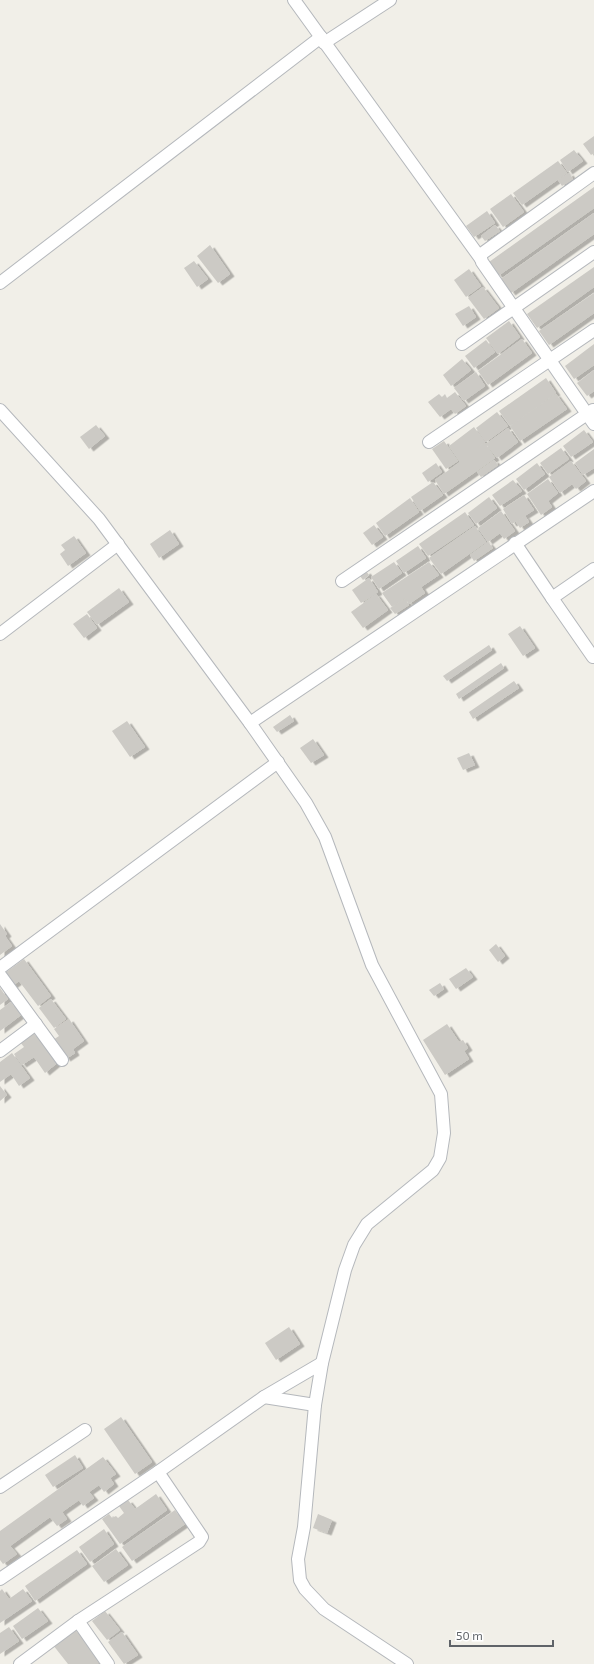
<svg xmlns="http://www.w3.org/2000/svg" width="594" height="1664" font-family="'Exo 2',sans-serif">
	<defs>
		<filter id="shadow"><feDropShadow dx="4.5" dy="2.5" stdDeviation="0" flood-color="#0004"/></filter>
	</defs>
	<rect width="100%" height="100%" fill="#f1efe8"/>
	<g fill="#cccac5" filter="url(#shadow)">
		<polygon points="594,136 594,153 591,155 583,144"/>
		<polygon points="574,150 583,161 568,172 560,160"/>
		<polygon points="558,161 567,173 522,205 513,193"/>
		<polygon points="569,173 573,179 562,186 558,180"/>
		<polygon points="594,187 594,208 498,276 489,262"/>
		<polygon points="511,194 524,212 503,227 490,209"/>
		<polygon points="487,211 495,223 474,237 466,226"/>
		<polygon points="594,213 594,234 511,293 501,279"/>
		<polygon points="495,225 500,231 485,241 481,236"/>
		<polygon points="210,245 230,274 218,283 197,256"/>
		<polygon points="194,261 208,279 197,287 184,268"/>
		<polygon points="594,267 594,287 537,328 527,314"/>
		<polygon points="469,269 481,286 466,297 454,280"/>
		<polygon points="483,287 499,308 484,319 468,298"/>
		<polygon points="594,293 594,313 549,345 539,331"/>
		<polygon points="469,306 476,317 463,326 455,314"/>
		<polygon points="509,321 520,337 498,354 486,338"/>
		<polygon points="522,339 532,353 488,385 478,371"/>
		<polygon points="486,340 495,352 474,368 465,356"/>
		<polygon points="594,344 594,365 574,379 565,366"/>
		<polygon points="462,359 471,370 451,386 443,375"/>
		<polygon points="594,370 594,391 587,396 577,383"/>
		<polygon points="476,372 485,386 464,401 454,388"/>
		<polygon points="546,378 556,393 510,426 499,411"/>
		<polygon points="455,392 466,406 455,414 451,409 440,417 428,402 439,394 442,397 445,394 447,398"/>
		<polygon points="556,394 567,409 520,441 510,426"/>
		<polygon points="497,412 508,426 486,442 476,428"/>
		<polygon points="96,425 105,436 89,449 80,437"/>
		<polygon points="474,427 485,442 477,448 485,443 495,458 444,494 435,480 460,462 449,446"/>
		<polygon points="508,428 518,442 497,458 486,444"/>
		<polygon points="584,430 593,442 571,457 563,446"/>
		<polygon points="444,441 458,461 446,469 432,449"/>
		<polygon points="561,448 569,459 548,474 540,463"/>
		<polygon points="594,449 594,468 583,475 575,463"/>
		<polygon points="494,460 498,465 481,477 477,472"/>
		<polygon points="571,461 586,481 576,489 572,484 560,493 549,477"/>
		<polygon points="436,463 442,472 428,482 422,473"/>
		<polygon points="537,463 545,474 524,490 516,479"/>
		<polygon points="548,479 558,493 548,501 552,507 541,515 527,494"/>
		<polygon points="513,480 522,491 500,506 492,495"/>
		<polygon points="433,482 443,495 420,511 411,497"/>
		<polygon points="524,495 534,510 512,524 503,509"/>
		<polygon points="489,497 497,508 476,524 468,513"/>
		<polygon points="410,498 419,512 385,536 376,523"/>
		<polygon points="501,511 515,531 504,539 500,533 488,542 478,528"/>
		<polygon points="465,512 474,525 428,556 419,544"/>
		<polygon points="525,516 529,522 520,528 516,522"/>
		<polygon points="374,525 383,537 372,545 363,533"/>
		<polygon points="475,526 486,542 441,574 429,558"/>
		<polygon points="170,530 179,544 159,558 150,544"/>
		<polygon points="74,536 86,553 68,566 60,554 65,550 61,545"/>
		<polygon points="488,542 493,548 474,561 470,555"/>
		<polygon points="418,546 426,558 404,573 396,561"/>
		<polygon points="394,562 402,573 379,589 371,577"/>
		<polygon points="429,562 439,575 421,587 425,593 409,604 405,598 392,607 382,593"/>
		<polygon points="366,571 369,575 363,580 360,576"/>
		<polygon points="369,578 378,592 361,603 352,590"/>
		<polygon points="119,588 129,602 97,625 87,612"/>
		<polygon points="376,594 388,610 363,628 351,612"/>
		<polygon points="405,599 409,605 395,614 390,608"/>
		<polygon points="87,614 97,628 84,638 73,624"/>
		<polygon points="520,626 535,648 523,656 508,634"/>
		<polygon points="489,645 492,650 447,681 443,676"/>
		<polygon points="501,663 504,668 459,699 456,694"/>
		<polygon points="514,681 519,688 473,719 469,712"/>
		<polygon points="290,715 294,721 277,732 273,727"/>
		<polygon points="127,721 145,747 130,757 112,731"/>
		<polygon points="313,739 324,755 311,763 300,748"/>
		<polygon points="469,753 475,765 463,770 457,758"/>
		<polygon points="0,924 7,934 5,936 12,946 0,955"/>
		<polygon points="496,944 505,956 498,962 489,950"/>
		<polygon points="24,959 51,996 38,1006 19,981 11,987 2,975"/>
		<polygon points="466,968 473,977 456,989 449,979"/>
		<polygon points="440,983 444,989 434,996 429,990"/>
		<polygon points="0,988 8,999 0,1005"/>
		<polygon points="51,999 66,1019 54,1028 39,1008"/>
		<polygon points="11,1002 21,1015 0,1031 0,1010"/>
		<polygon points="69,1019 84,1041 73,1049 75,1053 66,1059 53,1040 59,1036 54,1029"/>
		<polygon points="447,1024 459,1042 463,1040 468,1048 464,1051 469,1059 445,1075 423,1040"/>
		<polygon points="33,1032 56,1064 45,1073 34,1057 22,1065 14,1054 24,1047 20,1042"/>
		<polygon points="12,1053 30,1078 19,1086 11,1074 0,1082 0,1062"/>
		<polygon points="0,1086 7,1095 0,1101"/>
		<polygon points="289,1327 300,1344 276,1360 265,1343"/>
		<polygon points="121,1417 152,1462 135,1474 104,1429"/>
		<polygon points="75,1455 83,1468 53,1487 45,1475"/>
		<polygon points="103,1457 116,1474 110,1478 114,1484 104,1492 99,1485 89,1492 94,1498 83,1506 79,1500 62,1512 67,1519 57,1526 50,1517 10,1546 17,1554 3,1564 0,1560 0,1531"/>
		<polygon points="156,1494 167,1510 120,1544 102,1519 109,1514 112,1518 116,1516 118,1518 124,1513 119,1506 128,1500 135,1509"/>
		<polygon points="175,1510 185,1524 132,1561 122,1547"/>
		<polygon points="318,1514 332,1520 327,1533 313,1528"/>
		<polygon points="104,1529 114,1544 90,1562 79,1547"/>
		<polygon points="116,1549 128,1565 104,1582 92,1566"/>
		<polygon points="77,1550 87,1564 35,1601 25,1586"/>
		<polygon points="2,1589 9,1599 23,1589 32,1601 0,1623 0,1591"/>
		<polygon points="38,1608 48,1621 22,1639 13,1626"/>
		<polygon points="105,1611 120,1630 107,1640 92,1621"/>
		<polygon points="9,1627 19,1641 0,1654 0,1633"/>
		<polygon points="75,1629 100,1662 97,1664 68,1664 53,1645"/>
		<polygon points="122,1632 138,1655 124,1664 108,1642"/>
	</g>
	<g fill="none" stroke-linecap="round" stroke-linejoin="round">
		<defs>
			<g id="minor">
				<polyline points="294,0 481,259"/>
				<polyline points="324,43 390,0"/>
				<polyline points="594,173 480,255 482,262 594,424"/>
				<polyline points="0,283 321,37"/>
				<polyline points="462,344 594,252"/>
				<polyline points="0,410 99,519 250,723 306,803 325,837 372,965 441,1094 444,1133 440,1158 433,1170 367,1224 354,1245 345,1270 322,1363 315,1405 304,1527 298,1559 300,1580 305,1589 324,1609 407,1664"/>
				<polyline points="429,442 594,330"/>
				<polyline points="515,543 552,598 594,569"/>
				<polyline points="342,581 593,410"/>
				<polyline points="552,598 593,657"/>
				<polyline points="0,634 118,544"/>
				<polyline points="250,723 594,491"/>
				<polyline points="0,968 278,762"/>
				<polyline points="0,975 62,1060"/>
				<polyline points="0,1051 36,1024"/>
				<polyline points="264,1397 315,1405"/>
				<polyline points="0,1487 85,1430"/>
				<polyline points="0,1579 158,1472 264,1397 322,1363"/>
				<polyline points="78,1621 108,1664"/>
				<polyline points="20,1664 78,1621 199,1542 202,1537 158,1472"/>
			</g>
		</defs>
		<use href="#minor" stroke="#b5b8bc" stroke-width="14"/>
		<use href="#minor" stroke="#fff" stroke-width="12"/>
	</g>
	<path d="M450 1640v6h103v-6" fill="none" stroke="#5f6368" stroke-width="2"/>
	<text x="456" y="1640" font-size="12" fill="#5f6368" stroke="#ffffff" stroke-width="3" paint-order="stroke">50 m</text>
</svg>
